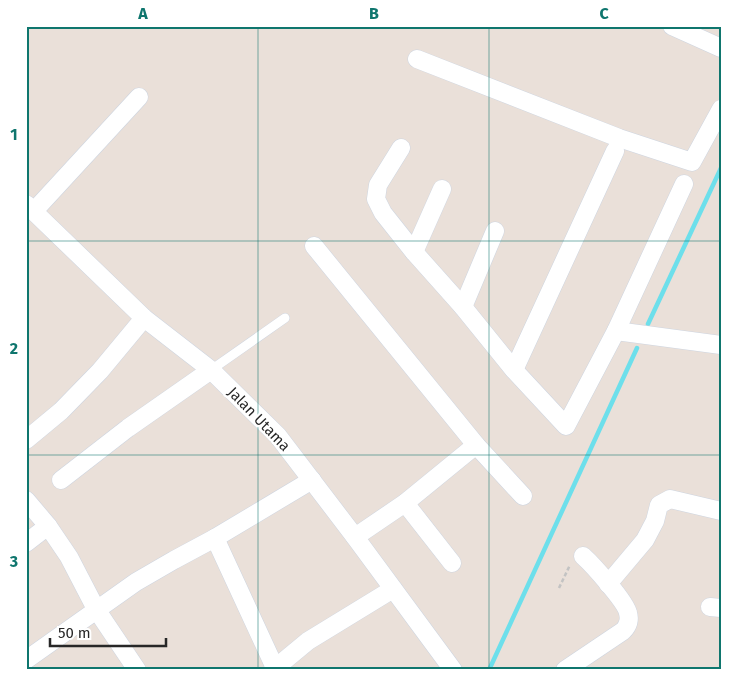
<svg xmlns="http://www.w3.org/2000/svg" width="747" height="696" font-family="'Fira Sans',sans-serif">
	<rect width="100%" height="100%" fill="#eae0d9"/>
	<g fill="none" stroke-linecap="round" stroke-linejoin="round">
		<g stroke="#6ddfeb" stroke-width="4.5">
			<polyline points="648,324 721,168"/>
			<polyline points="489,670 637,348"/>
		</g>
		<defs>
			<polyline id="service" points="211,370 285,318"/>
			<g id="minor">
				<polyline points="672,26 721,48"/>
				<polyline points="417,59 619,138 692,162 721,109"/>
				<polyline points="401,148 378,185 376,199 383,213 414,252 463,307 514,370 566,426 616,331 684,184"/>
				<polyline points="26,204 144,318 211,370 278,436 355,537 453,670"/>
				<polyline points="34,211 139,97"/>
				<polyline points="314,246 476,445 523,496"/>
				<polyline points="414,252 442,189"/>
				<polyline points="463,307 495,231"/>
				<polyline points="616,331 721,345"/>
				<polyline points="514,370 615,151"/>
				<polyline points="26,440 61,411 100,371 144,318"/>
				<polyline points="61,480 128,428 211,370"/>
				<polyline points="26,500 48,526 69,557 96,609 137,670"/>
				<polyline points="405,503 452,563"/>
				<polyline points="355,537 405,503 476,445"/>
				<polyline points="215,538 276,670"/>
				<polyline points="26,543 48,526"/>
				<polyline points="608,584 645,540 655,521 659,505 670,499 721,511"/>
				<polyline points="710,607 721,608"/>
				<polyline points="26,660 136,582 174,560 215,538 312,480"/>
				<polyline points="273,670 308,641 393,589"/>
				<path d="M565,670L623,631C628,626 630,620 628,613C626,602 593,565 583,556"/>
			</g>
		</defs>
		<use href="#service" stroke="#ced5e0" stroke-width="10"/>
		<use href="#minor" stroke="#ced5e0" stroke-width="19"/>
		<polyline stroke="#c3c3c3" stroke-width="2.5" stroke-dasharray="4 2.5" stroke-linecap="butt" points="559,588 570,565"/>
		<use href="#service" stroke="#fff" stroke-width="9"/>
		<use href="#minor" stroke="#fff" stroke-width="18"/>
	</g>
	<path fill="none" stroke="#0f766e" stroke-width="1" stroke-opacity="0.55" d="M258,26V670M489,26V670M26,241H721M26,455H721"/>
	<g text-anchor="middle" stroke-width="4.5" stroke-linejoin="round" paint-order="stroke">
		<g font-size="15" fill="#272727" stroke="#fff">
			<text transform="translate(259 419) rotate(46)" y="5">Jalan Utama</text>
		</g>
	</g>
	<rect width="747" height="696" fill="none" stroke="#ffffff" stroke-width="55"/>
	<path d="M50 638v8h116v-8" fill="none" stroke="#272727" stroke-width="2.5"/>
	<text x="58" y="638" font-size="15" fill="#272727" stroke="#ffffff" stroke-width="4" paint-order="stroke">50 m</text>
	<rect x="28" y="28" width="692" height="640" fill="none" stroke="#0f766e" stroke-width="2"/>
	<g font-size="16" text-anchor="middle" font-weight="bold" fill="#0f766e">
		<text x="143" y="19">A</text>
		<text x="374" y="19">B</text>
		<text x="604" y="19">C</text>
		<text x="14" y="140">1</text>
		<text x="14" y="354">2</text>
		<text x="14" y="567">3</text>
	</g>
</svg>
